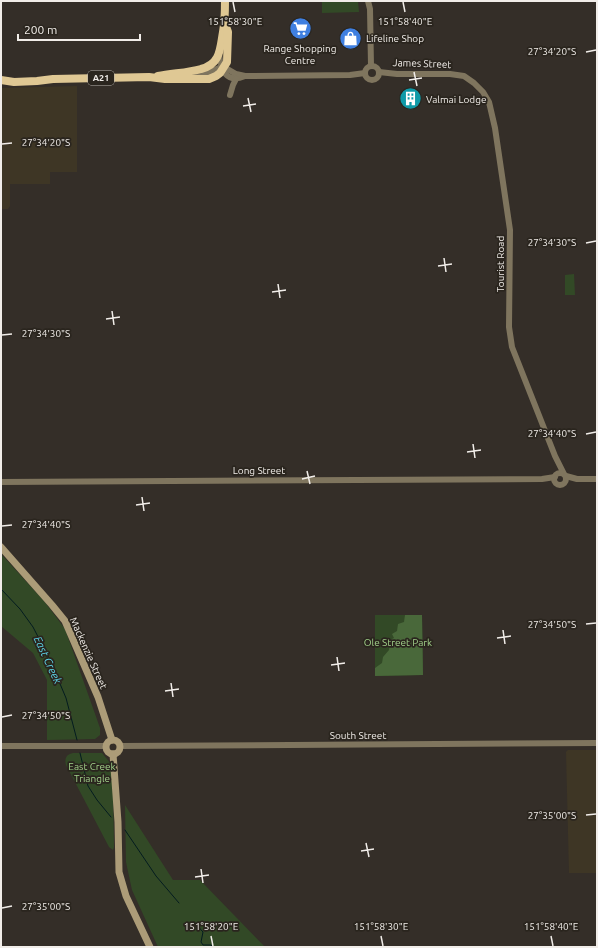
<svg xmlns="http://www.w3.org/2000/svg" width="598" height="948" font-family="Ubuntu,sans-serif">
	<rect width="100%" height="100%" fill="#342e28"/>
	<g fill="#3e3625">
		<polygon points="77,86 77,172 50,172 50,184 10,184 10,206 8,209 1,209 1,88"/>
		<polygon points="568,750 597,750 597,873 569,873 566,752"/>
	</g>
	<g fill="#324926">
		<polygon points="322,1 358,1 359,12 322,13"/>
		<polygon points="574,274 575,295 565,295 565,275"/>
		<polygon points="1,554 44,601 65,629 100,728 100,735 95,739 47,740 47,680 33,653 1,626"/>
		<polygon points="375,615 422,615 423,675 375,676"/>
		<path d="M73,753H102L111,764L113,784L114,847L113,850L109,847L66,765C64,758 67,754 73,753Z"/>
		<polygon points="125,805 173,880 200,880 265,947 158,947 132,890 126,862"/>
	</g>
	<polygon fill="#49683a" points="405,615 422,615 423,675 375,676 375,668 382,663 383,657 389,650 390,640 394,638 392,634 397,631 398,624 404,622"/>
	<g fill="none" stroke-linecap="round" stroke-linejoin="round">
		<g stroke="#031b1f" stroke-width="1">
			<polyline points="1,589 20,609 33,627 50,660 66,698 77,740"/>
			<polyline points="80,753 88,786 97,800 111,817"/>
			<polyline points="125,830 156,876 179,903"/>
			<polyline points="194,922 203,932 201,942 203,945 211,945 213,947"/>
		</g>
		<g stroke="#7f755e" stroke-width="6">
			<polyline points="368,1 370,9 371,66"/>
			<path d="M219,54C221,70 226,84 245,76"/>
			<circle cx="372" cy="73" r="7"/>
			<polyline points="379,72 397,74 450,74 464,76 474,83 483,92 489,102 495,128 510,230 509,327 512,347 555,456 564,474"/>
			<polyline points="186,73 188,75 205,74 219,68 224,67 236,74 245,76 350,75 365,73"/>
			<polyline points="230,95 233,85 236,79"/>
			<circle cx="560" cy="479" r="6"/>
			<polyline points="566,476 577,479 597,479"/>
			<polyline points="1,482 542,479 555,477"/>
			<polyline points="1,746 106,746"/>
			<polyline points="120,746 597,743"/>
		</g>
		<g stroke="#ac9c78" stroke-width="7">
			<polyline points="1,547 52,605 65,621 98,697 112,740"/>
			<circle cx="113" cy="747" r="7"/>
			<polyline points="113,754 118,822 119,872 126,896 150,947"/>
		</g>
		<g stroke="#dfc894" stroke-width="8">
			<path d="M158,76C172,73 187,73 201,69C221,64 220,48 223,32C225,21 225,12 225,1"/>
			<polyline points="1,80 14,82 37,81 53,79 149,77 165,79 209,79 216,76 220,73 227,62 228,32 225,24"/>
		</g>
	</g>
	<path fill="none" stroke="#f1ede9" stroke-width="1.5" d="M233,2L235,12M403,2L405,12M586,52L596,50M414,72L417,86M409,80L422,78M248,98L251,112M243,106L256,104M2,144L12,143M586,243L596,241M444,258L446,272M438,266L452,264M278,284L280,298M272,292L286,290M112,311L114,325M106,319L120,317M2,335L12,334M586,434L596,432M473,444L475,458M467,452L481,450M307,471L310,484M302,479L315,476M142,497L144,511M136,505L150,503M2,526L12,525M586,624L596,623M503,630L505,644M497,638L511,636M337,657L339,671M331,665L345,663M171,683L173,697M165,691L179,689M2,717L12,715M586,815L596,814M366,843L369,857M361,851L374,849M201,869L203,883M195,877L209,875M2,908L12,906M211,936L213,946M381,936L383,946M551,936L553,946"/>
	<defs>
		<symbol id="supermarket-disc" viewBox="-11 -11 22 22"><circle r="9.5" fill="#3f7fe0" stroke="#2a251e"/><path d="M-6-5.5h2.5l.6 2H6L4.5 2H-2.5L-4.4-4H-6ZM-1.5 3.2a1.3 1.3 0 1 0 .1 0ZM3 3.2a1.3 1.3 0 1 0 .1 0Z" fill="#fff"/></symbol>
		<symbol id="shop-disc" viewBox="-11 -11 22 22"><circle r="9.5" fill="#3f7fe0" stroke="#2a251e"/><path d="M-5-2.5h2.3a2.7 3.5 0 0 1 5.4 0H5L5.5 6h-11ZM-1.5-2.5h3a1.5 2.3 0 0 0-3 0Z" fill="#fff"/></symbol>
		<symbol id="building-disc" viewBox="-11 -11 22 22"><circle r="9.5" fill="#0f9aa8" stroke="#2a251e"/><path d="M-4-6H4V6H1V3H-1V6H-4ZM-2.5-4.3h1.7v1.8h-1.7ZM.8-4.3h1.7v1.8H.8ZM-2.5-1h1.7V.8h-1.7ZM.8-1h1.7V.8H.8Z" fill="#fff"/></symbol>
	</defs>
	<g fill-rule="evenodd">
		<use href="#supermarket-disc" x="288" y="16" width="25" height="25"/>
		<use href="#shop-disc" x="338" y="26" width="25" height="25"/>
		<use href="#building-disc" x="398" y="86" width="25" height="25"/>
	</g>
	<g text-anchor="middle" stroke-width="3.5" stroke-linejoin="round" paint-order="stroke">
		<rect fill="#2a251e" stroke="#b5b1ac" stroke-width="1" x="88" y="71" width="26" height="14" rx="3"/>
		<g font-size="9" font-weight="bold" fill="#f1ede9">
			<text x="101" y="81">A21</text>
		</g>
		<g font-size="10" fill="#f1ede9" stroke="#2a251e" text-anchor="start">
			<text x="366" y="42">Lifeline Shop</text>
			<text x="300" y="52" text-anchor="middle">Range Shopping<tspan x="300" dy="12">Centre</tspan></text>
			<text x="426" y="103">Valmai Lodge</text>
		</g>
		<g font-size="10" fill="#f1ede9" stroke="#2a251e">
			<text transform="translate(422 63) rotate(2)" y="4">James Street</text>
			<text transform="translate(500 264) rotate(-90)" y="4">Tourist Road</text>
			<text x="259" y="474">Long Street</text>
			<text transform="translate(89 653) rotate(66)" y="4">Mackenzie Street</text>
			<text x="358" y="739">South Street</text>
		</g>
		<g font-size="10" fill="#a2d28b" stroke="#2a251e">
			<text x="398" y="646">Ole Street Park</text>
			<text x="92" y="770">East Creek<tspan x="92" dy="12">Triangle</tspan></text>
		</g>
		<g font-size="11" font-style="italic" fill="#5cd3e6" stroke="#2a251e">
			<text transform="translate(48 660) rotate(65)" y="4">East Creek</text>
		</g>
	</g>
	<g font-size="10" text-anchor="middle" fill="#f1ede9" stroke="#2a251e" stroke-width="3.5" stroke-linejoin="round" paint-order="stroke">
		<text x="235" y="25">151°58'30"E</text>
		<text x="405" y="25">151°58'40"E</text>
		<text x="552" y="55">27°34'20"S</text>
		<text x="46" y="146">27°34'20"S</text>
		<text x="552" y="246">27°34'30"S</text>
		<text x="46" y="337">27°34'30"S</text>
		<text x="552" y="437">27°34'40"S</text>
		<text x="46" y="528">27°34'40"S</text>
		<text x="552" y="628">27°34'50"S</text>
		<text x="46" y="719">27°34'50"S</text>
		<text x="552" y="819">27°35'00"S</text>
		<text x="46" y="910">27°35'00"S</text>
		<text x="211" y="930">151°58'20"E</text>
		<text x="381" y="930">151°58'30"E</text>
		<text x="551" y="930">151°58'40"E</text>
	</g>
	<rect width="598" height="948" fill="none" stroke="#f1ede9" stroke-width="4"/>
	<path d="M18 34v6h122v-6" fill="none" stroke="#f1ede9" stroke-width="2"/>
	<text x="24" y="34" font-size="12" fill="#f1ede9" stroke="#2a251e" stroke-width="3" paint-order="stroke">200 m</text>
</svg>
